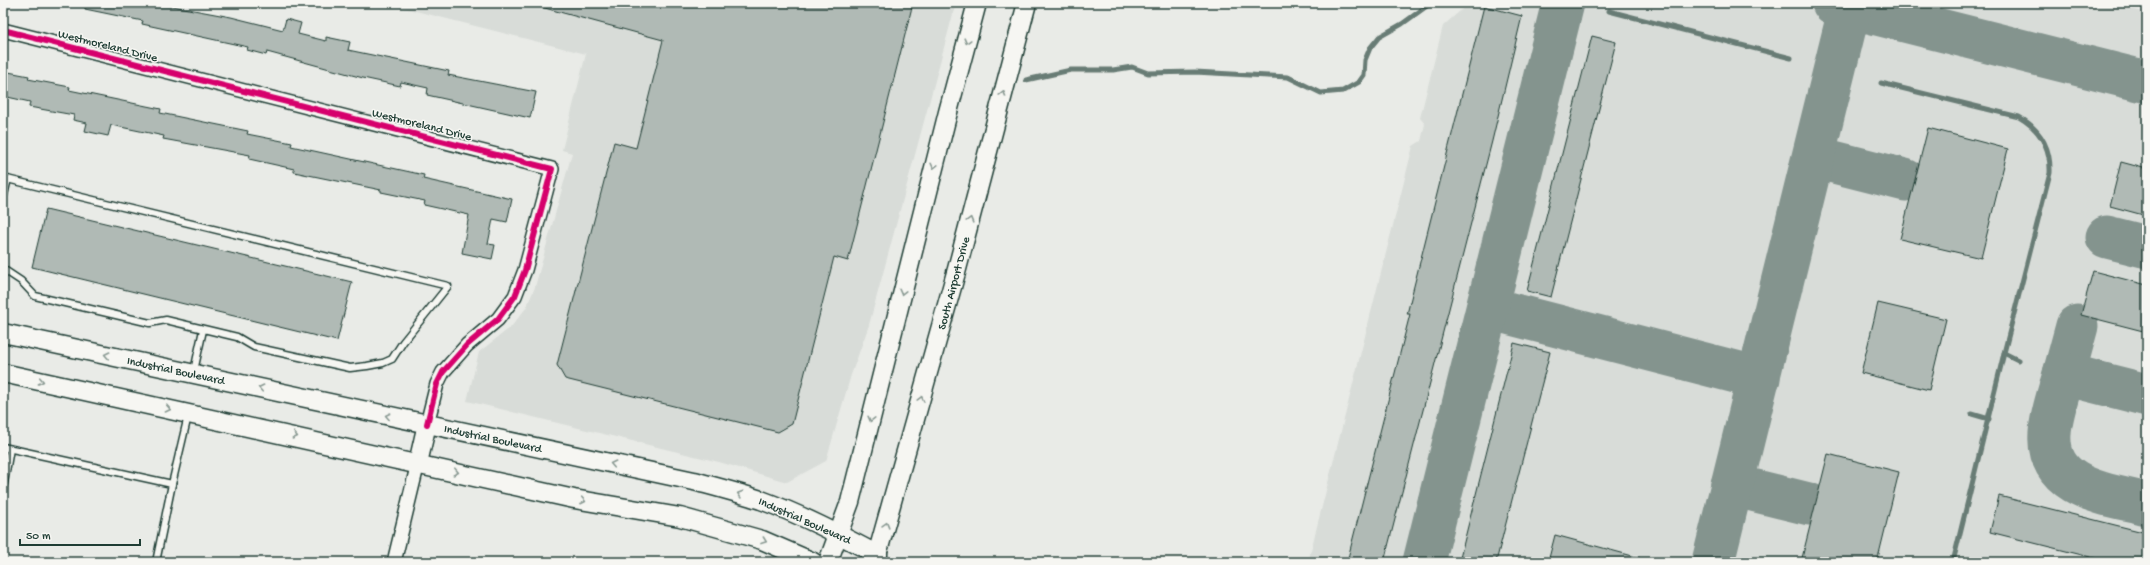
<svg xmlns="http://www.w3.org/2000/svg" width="2150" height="565" font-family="'Gochi Hand',sans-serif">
	<rect width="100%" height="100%" fill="#e9ebe7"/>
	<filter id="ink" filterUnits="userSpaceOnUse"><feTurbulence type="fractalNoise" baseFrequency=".025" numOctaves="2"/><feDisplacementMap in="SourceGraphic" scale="8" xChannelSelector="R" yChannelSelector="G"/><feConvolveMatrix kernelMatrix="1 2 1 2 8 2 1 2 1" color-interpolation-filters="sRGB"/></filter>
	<g filter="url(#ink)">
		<g fill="#d8dcd8">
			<polygon points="384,3 956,3 869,325 851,375 826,461 787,482 719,462 467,401 479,352 511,327 526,308 535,287 572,153 562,150 586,54"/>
			<polygon points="1469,3 1500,3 1523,8 1524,3 2107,3 2147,13 2147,562 1308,562 1413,146 1421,141 1425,124 1420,118 1443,26"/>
		</g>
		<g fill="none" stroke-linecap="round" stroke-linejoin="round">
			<g stroke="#687c75" stroke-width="5">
				<polyline points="1609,11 1791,58"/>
				<polyline points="1026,80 1071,70 1113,70 1132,67 1148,73 1195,72 1288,77 1321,93 1343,91 1359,82 1364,75 1365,60 1370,48 1379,37 1402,24 1431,3"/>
				<path d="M1881,83L2019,117C2040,129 2051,148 2050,173L2004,353L2018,360"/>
				<polyline points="1972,414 1989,419"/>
				<polyline points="1953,562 2004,353"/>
			</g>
			<g stroke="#84948e" stroke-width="43">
				<polyline points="1833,3 2147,82"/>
				<polyline points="1814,157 1905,180"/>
				<polyline points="2107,237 2147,247"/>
				<polyline points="1488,308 1759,378"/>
				<polyline points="2064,374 2077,326"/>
				<path d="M2147,395L2064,374C2059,393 2051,414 2050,433C2046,489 2107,494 2147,504"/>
				<polyline points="1732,485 1809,504"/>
				<polyline points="1424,562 1563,3"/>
				<polyline points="1713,562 1850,7"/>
			</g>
		</g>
		<g fill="#b0bab5" stroke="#1f3d34">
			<polygon points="85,3 156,3 231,17 283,30 286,19 301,23 298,34 326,41 326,37 350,42 348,50 449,71 448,75 536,92 530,118 427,95 428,88 401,82 400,86 363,78 267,52 266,55 247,50 248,47 142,24 143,21 85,9"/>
			<polygon points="542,3 591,3 611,8 612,3 913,3 848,261 834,257 792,424 778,432 565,379 557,365 614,142 636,148 663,40 541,7"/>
			<polygon points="1484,6 1522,16 1492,141 1384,562 1347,562 1410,314 1407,314"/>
			<polygon points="1592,36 1616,42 1551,297 1527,291"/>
			<polygon points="3,71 29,76 28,79 70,87 69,90 161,109 160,113 248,131 247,134 292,143 291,146 424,175 423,179 512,199 507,222 493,219 488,244 495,245 492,259 462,253 469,215 424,205 425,201 381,192 381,190 294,172 294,169 249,159 250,155 163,139 164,136 111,125 108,136 85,131 87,123 73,120 74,115 29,107 30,102 3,96"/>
			<polygon points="1928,128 2008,149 1981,258 1900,239"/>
			<polygon points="2121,162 2147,169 2147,216 2110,206"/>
			<polygon points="46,209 352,282 337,341 32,267"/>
			<polygon points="2093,271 2147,285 2147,332 2081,315"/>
			<polygon points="1878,303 1946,319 1929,390 1861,373"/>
			<polygon points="1514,343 1550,352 1496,562 1459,562"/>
			<polygon points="1828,454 1899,472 1877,562 1801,562"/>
			<polygon points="1999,496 2147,533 2147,562 2110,562 1990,532"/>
			<polygon points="1555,535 1640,558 1640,562 1548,562"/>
		</g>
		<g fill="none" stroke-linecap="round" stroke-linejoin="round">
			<defs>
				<g id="service">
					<polyline points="3,178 448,286 403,342 392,359 383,363 367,366 350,368 254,347 237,337 166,320 150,323 35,296 21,281 3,269"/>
					<polyline points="3,199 8,179"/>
					<polyline points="194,371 203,330"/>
					<polyline points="3,447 172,484 188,416"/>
					<polyline points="3,489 10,449"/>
					<polyline points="156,562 172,484"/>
				</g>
				<g id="minor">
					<polyline points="3,30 552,169 525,270 515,296 498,319 467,345 443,372 437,384 427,424"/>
					<polyline points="394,562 418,463"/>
				</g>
				<g id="secondary">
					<path d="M3,333L694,481C716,487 739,493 761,500C802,515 840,535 878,555"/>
					<polyline points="3,373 574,499 680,517 762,540 813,562"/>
					<polyline points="418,463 427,424"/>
					<polyline points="828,562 850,502 948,112 977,3"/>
					<polyline points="875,562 957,269 1027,3"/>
				</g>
			</defs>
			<use href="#service" stroke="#1f3d34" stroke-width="9"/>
			<use href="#minor" stroke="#1f3d34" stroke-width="16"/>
			<use href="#secondary" stroke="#1f3d34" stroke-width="21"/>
			<use href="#service" stroke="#f6f6f2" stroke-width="6"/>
			<use href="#minor" stroke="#f6f6f2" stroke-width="13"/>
			<use href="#secondary" stroke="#f6f6f2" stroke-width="18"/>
			<defs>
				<polyline id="cycleway" points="3,30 552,169 525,270 515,296 498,319 467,345 443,372 437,384 427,424"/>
			</defs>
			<use href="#cycleway" stroke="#f6f6f2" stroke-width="8"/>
			<use href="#cycleway" stroke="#d6006c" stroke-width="6"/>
		</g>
		<defs><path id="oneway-chevron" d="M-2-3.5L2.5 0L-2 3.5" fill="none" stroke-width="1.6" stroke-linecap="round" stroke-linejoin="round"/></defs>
		<g stroke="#8a9a93">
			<use href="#oneway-chevron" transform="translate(967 41) rotate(105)"/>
			<use href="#oneway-chevron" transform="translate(1003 94) rotate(-75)"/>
			<use href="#oneway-chevron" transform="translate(934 166) rotate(104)"/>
			<use href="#oneway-chevron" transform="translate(970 220) rotate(-75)"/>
			<use href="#oneway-chevron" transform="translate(902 292) rotate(104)"/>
			<use href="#oneway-chevron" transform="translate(107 355) rotate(-168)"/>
			<use href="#oneway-chevron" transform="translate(41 381) rotate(12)"/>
			<use href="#oneway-chevron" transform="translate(261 388) rotate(-168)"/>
			<use href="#oneway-chevron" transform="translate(921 399) rotate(-75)"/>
			<use href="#oneway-chevron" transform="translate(168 409) rotate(12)"/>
			<use href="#oneway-chevron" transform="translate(388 416) rotate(-168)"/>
			<use href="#oneway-chevron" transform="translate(871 419) rotate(104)"/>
			<use href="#oneway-chevron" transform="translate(295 436) rotate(12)"/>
			<use href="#oneway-chevron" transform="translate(613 464) rotate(-168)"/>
			<use href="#oneway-chevron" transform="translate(456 472) rotate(13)"/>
			<use href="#oneway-chevron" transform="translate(740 494) rotate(-164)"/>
			<use href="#oneway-chevron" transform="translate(583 501) rotate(11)"/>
			<use href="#oneway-chevron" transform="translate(886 525) rotate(-74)"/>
			<use href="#oneway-chevron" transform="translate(764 541) rotate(20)"/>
		</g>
	</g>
	<g text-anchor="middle" stroke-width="3" stroke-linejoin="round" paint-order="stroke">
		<g font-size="12" fill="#1f3d34" stroke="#f6f6f2">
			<text transform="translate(108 45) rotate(14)" y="4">Westmoreland Drive</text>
			<text transform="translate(422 124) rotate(14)" y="4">Westmoreland Drive</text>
			<text transform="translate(953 283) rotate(-75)" y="4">South Airport Drive</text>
			<text transform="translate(176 370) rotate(12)" y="4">Industrial Boulevard</text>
			<text transform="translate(493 438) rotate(12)" y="4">Industrial Boulevard</text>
			<text transform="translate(805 520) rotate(24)" y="4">Industrial Boulevard</text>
		</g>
	</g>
	<rect width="2150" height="565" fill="none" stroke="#f6f6f2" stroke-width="16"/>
	<rect x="8" y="8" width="2134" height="549" fill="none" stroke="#1f3d34" stroke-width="1.5" filter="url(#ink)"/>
	<path d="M20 539v6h120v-6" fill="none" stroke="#1f3d34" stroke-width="2"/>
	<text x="26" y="539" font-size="12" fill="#1f3d34" stroke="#f6f6f2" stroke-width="3" paint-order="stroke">50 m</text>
</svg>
